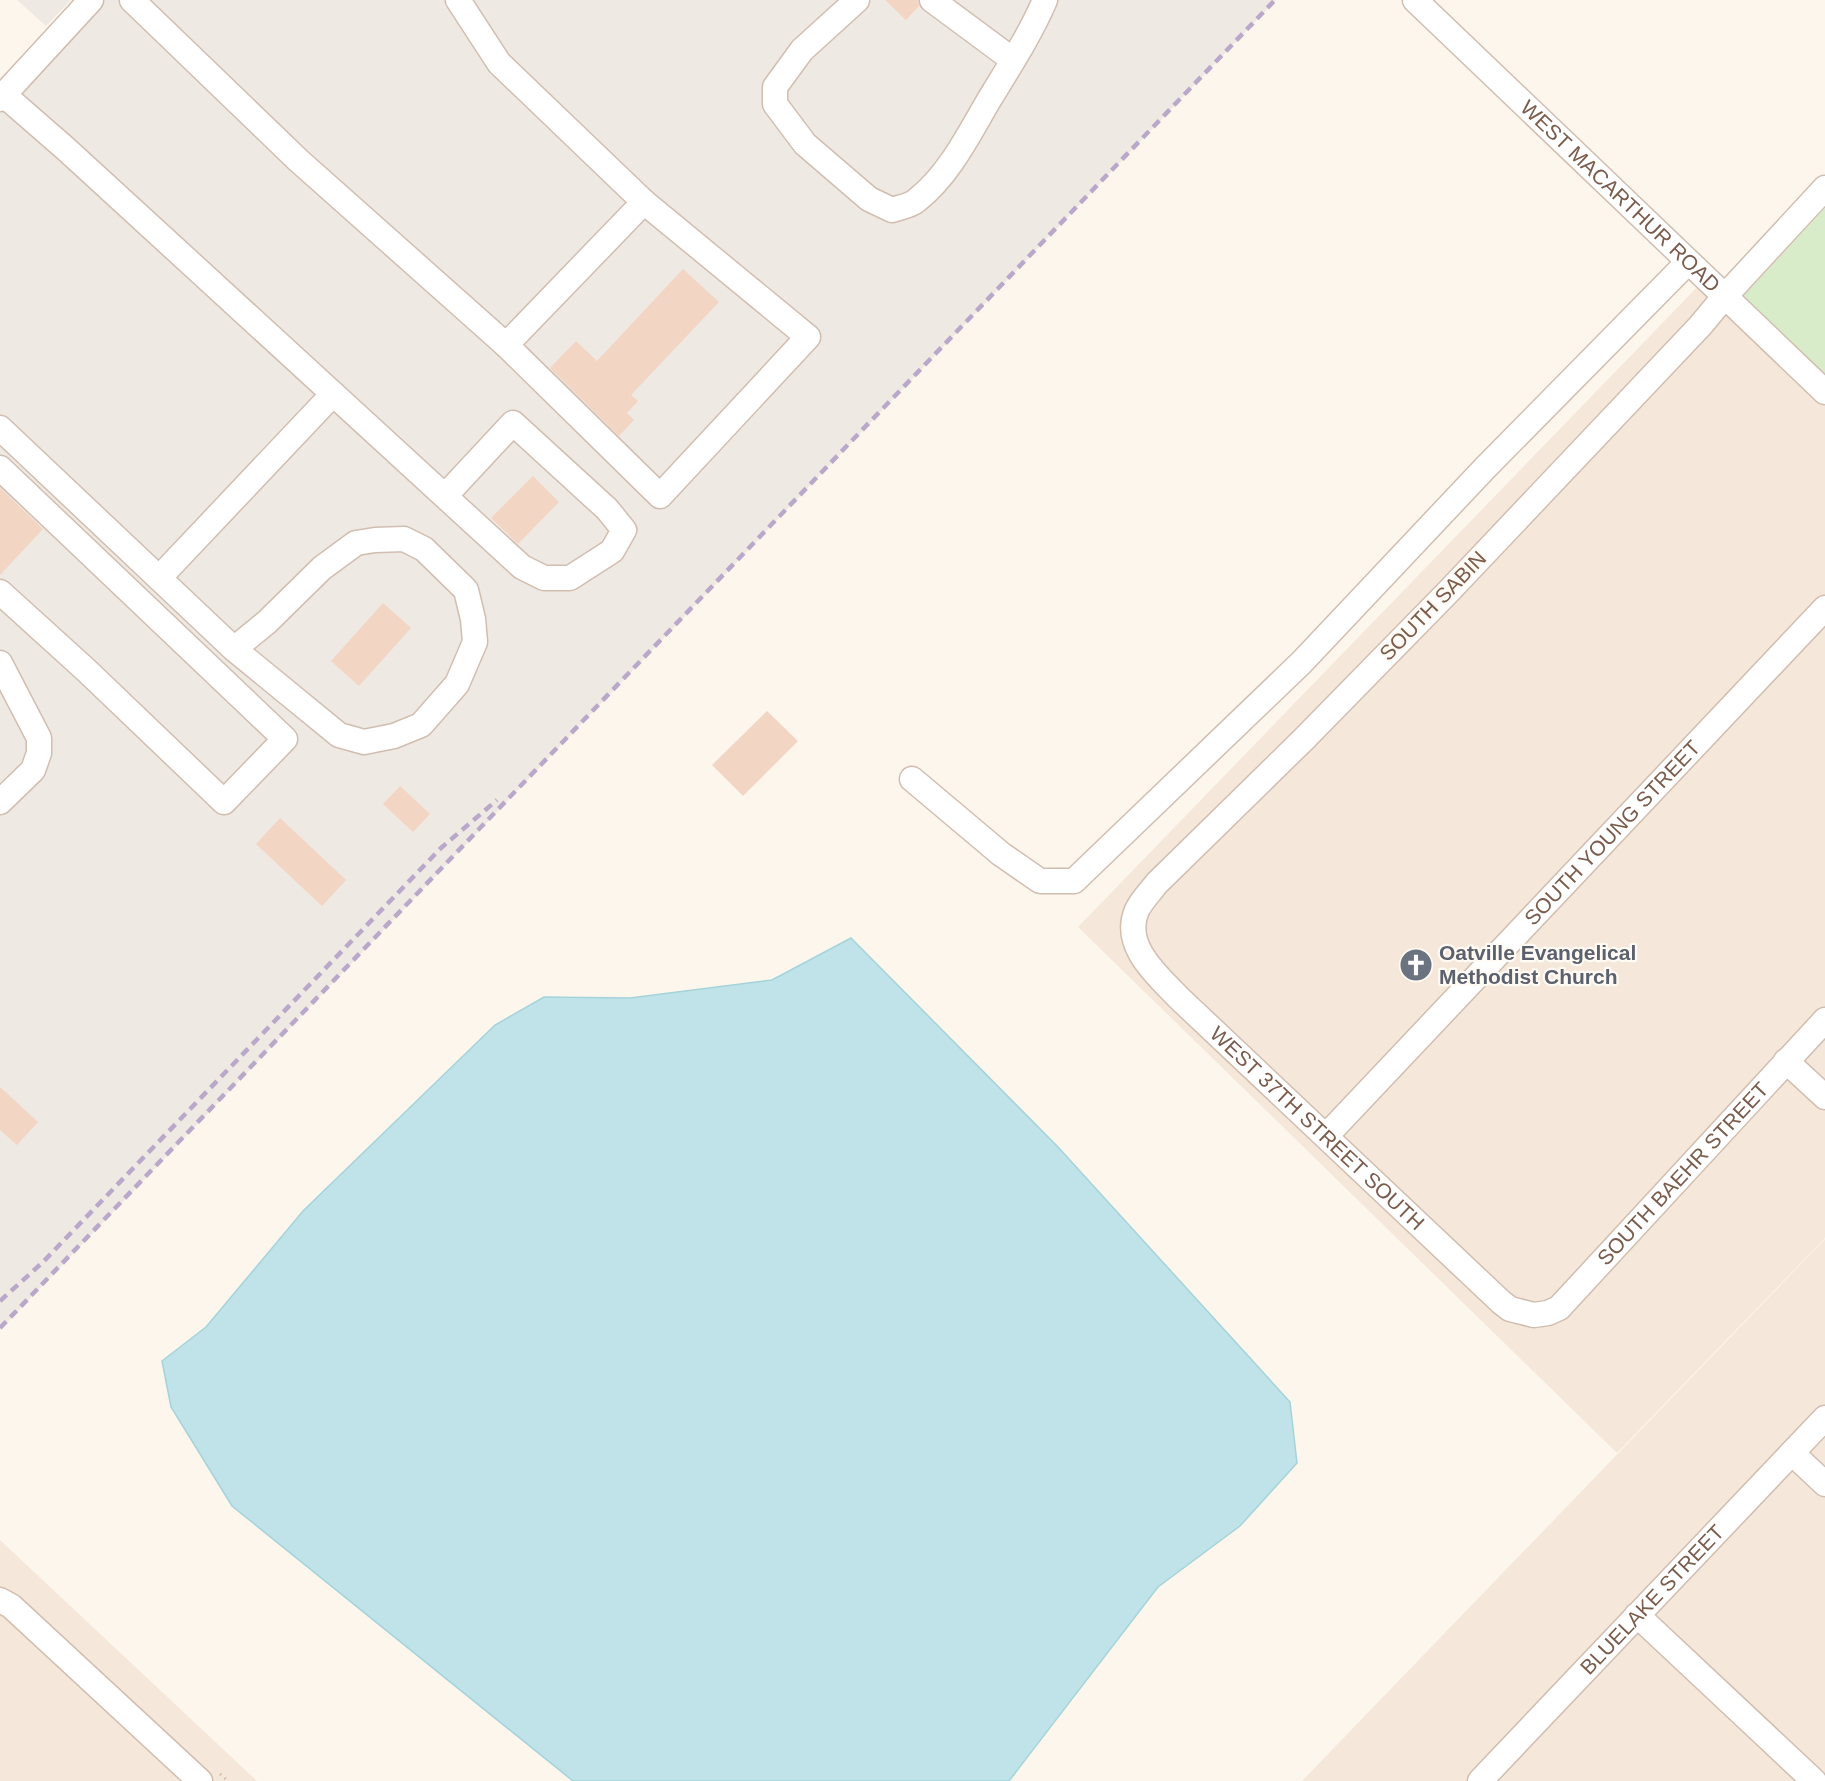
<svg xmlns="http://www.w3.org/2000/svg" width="1825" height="1781" font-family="Arial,sans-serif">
	<rect width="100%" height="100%" fill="#fdf6ec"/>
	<g fill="#f5e8da">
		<polygon points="1706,278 1825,394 1825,1238 1617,1453 1078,927"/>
		<polygon points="1825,1239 1825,1781 1302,1781"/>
		<polygon points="0,1540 257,1781 0,1781"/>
	</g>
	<g fill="#efe9e4">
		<polygon points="17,0 71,0 46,26"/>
		<polygon points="94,0 1276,0 0,1330 0,98"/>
	</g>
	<polygon fill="#d8ecc9" points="1825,208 1825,389 1735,305"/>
	<polygon fill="#bfe3e8" stroke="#a5d3da" stroke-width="1.5" points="851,938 1058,1147 1290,1402 1297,1463 1240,1526 1158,1587 1009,1781 573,1781 232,1506 171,1407 162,1361 206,1327 303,1211 495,1025 544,997 630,998 772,980"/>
	<g fill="#f3d5c3">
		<polygon points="885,0 918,0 919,6 906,20"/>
		<polygon points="683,269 719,302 631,395 638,401 627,413 634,420 619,436 550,368 576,341 597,361"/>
		<polygon points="533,476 559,502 518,544 491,518"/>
		<polygon points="0,488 43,529 0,575"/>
		<polygon points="383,603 411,628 359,686 331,661"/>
		<polygon points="767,711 798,741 743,796 712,765"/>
		<polygon points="400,786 430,814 413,832 383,804"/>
		<polygon points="280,818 346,880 322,906 256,844"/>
		<polygon points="0,1087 38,1122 17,1145 0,1130"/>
	</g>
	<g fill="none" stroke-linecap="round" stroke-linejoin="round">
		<defs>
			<g id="minor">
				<polyline points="132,0 298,160 506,345 660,496 808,337 644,202 499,63 458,0"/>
				<path d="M857,0L802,50L775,87V104L805,144L869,199L892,210C900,207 911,206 917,200C949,175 969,134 989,100C1009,67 1030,35 1045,0"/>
				<polyline points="932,0 1013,60"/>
				<path id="s1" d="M1415,0L1825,392"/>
				<polyline points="4,95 66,149 522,567 544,578 570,578 612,551 624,530 607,509 513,423 445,496"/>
				<polyline points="0,99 91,0"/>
				<path id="s2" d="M1825,188L1725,296L1700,326L1449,591L1304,739L1157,883C1150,892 1142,900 1137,910C1121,946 1159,977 1180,999L1501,1302L1510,1309L1534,1315L1548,1313L1559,1308L1825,1020"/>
				<polyline points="506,345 644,202"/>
				<polyline points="0,428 234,649 339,735 364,742 394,736 421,725 457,684 475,642 473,619 466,590 424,549 404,539 375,540 356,543 322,568 267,622 234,649"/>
				<polyline points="0,468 285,739 224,802 86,670 0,592"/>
				<polyline points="159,578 333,394"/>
				<polyline points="0,663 39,738 39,753 33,770 0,802"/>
				<polyline points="912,779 1001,854 1040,881 1074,881 1302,662 1485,468 1688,262"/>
				<polyline points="1786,1061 1825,1097"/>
				<path id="s3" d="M1326,1136L1825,608"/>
				<polyline points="1792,1453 1825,1484"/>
				<polyline points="0,1600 11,1606 200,1781"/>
				<polyline points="1637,1615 1814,1781"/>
				<path id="s4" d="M1480,1781L1825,1418"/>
			</g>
		</defs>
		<use href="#minor" stroke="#d1beb0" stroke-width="27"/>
		<polyline stroke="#d9b8a5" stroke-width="3" stroke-dasharray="1.5 4.5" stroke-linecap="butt" points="220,1774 228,1781"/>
		<use href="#minor" stroke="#fff" stroke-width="24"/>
		<g stroke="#b9a8c9" stroke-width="4.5" stroke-dasharray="9 6" stroke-linecap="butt">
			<polyline points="0,1301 43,1262 441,848 497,800"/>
			<polyline points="0,1328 1275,0"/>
		</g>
	</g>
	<defs>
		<symbol id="church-disc" viewBox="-11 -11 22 22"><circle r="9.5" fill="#6b7280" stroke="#fffaf3"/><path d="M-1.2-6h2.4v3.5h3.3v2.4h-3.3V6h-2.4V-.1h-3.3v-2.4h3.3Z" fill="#fff"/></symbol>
	</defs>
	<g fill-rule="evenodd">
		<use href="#church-disc" x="1397" y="946" width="38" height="38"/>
	</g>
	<g text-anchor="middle" stroke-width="4.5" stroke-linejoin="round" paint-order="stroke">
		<g font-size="21" fill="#7a5c4d" stroke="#fffaf3">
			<text dy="7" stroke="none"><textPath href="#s1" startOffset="284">WEST MACARTHUR ROAD</textPath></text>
			<text transform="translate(1433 606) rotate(-46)" y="7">SOUTH SABIN</text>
			<text dy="7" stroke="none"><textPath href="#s3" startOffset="417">SOUTH YOUNG STREET</textPath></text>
			<text dy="7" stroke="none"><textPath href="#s2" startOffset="1292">WEST 37TH STREET SOUTH</textPath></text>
			<text dy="7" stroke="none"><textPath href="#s2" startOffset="1790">SOUTH BAEHR STREET</textPath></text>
			<text dy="7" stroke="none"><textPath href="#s4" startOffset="250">BLUELAKE STREET</textPath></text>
		</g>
		<g font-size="21" font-weight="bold" fill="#5b616d" stroke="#fffaf3" text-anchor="start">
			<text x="1439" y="960">Oatville Evangelical<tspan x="1439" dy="24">Methodist Church</tspan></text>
		</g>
	</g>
</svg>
